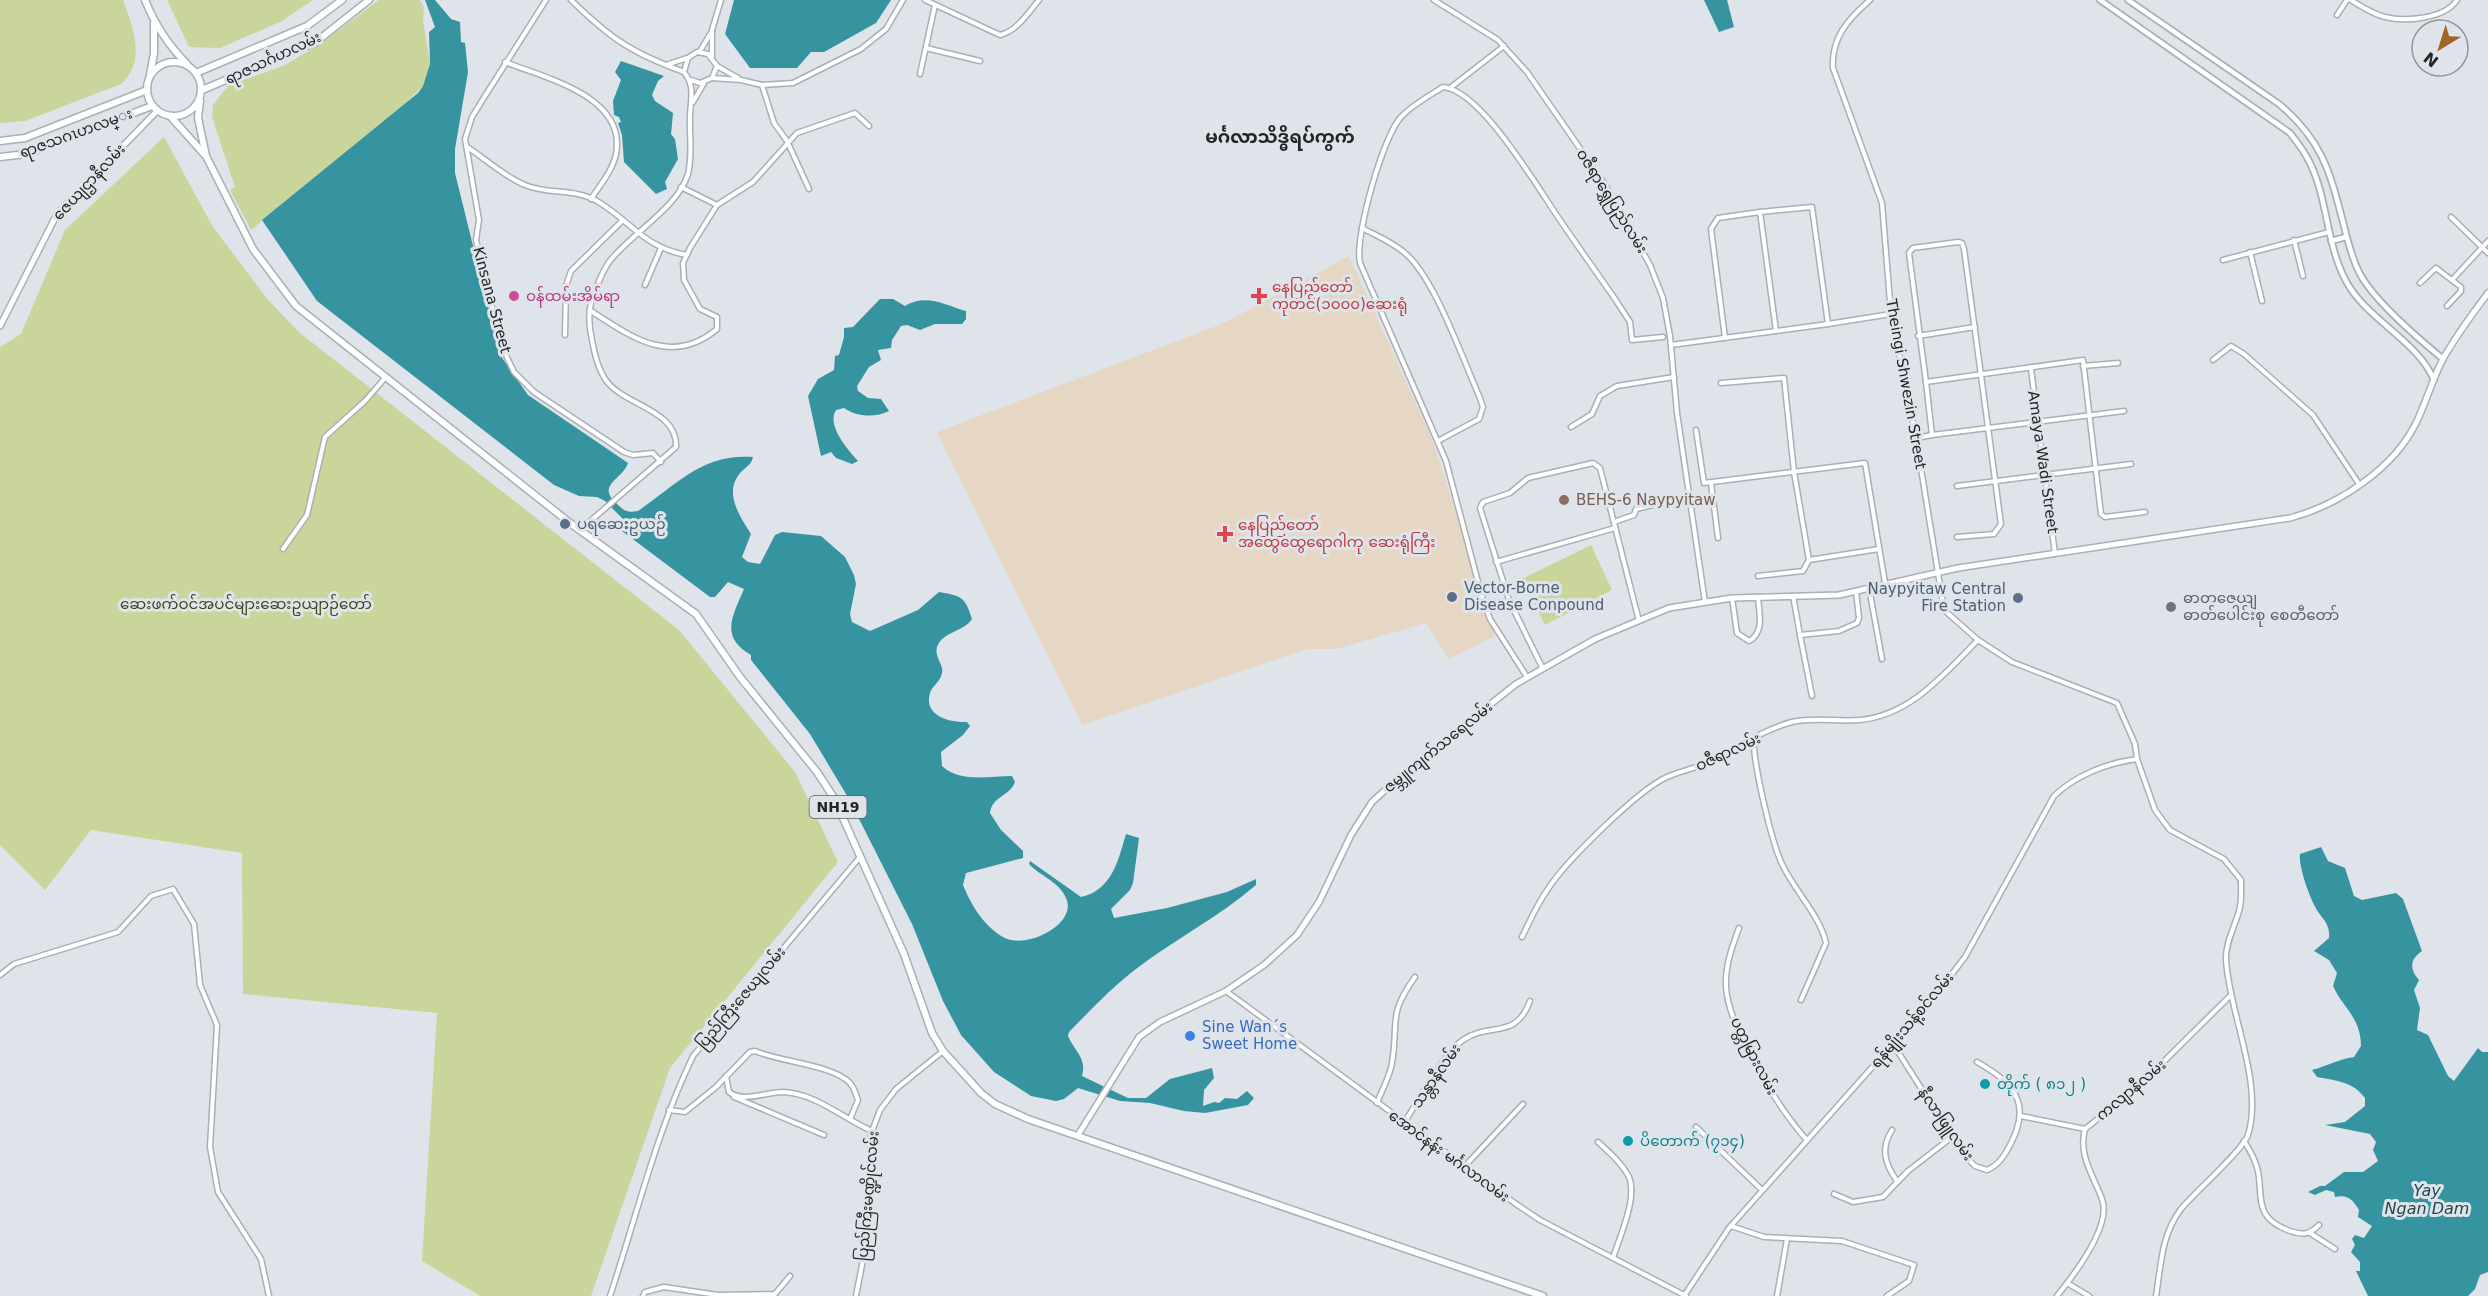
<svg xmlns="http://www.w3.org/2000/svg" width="2488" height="1296" font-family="'DejaVu Sans','Noto Sans Myanmar',sans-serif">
	<rect width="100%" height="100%" fill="#dee4ea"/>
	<polygon fill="#e6d6c4" points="1349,256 1434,444 1495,636 1448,659 1426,623 1336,649 1307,649 1082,725 937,432 1222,324"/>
	<g fill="#c9d59b">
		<path d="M0,0H123C134,29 146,61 121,84L25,121L0,123Z"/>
		<polygon points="167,0 313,0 282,21 220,48 189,47"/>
		<polygon points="379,0 420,0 424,7 423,20 430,64 423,86 398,110 251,230 230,190 235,187 212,117 213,105 229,85 283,66 322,43"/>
		<polygon points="164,137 213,227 268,300 300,333 679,630 795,772 838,862 670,1068 591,1296 480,1296 422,1261 437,1013 243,994 242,853 91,830 45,890 0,845 0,347 21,334 65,230"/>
		<polygon points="1591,545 1612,590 1545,625 1522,579"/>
	</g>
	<g fill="#3694a1">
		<path d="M425,0H435L451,19L460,22L461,42L465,43L468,72L455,149V173L500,355L528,395L628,463C623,479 596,485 616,503C624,511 627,513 638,511C677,484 703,453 753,457C751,465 747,466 741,472C723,492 739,515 751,534L742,557L748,562L760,564L775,535L782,532L821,536L845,557L854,575L856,584L850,614L852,622L870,631L918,610L939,592C961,596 965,596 972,619C964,632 943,631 937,647C934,657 944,665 942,673C941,681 932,686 930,693C923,716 950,723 967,722L970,726L963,735L941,752L942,766C960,783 990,776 1012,776L1015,782C1010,796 991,797 990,813L1001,830L1023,851V858L966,873L963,885C971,905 985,928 1005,938C1027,949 1078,924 1066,898C1060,882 1040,876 1029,864L1030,861L1081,897C1112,890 1118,861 1126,834L1139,838L1133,883L1130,890L1111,909L1114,918L1167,908L1227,892L1256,879V885C1219,917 1175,939 1136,969C1112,987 1090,1011 1069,1032L1068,1036C1075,1052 1087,1058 1082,1076L1128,1098H1146L1170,1079L1212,1068L1214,1078L1204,1090L1203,1106L1214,1102L1219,1103L1225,1098L1237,1099L1247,1091L1254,1098L1248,1105L1205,1113L1184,1111L1150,1103L1120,1101L1078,1088L1064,1099L1056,1101L1031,1096L994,1072L961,1035L943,1001L912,924L849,799L810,734L751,660V655C719,637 733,615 744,589L728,582L715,597H710L618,528L625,521L605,501L597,497L579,496L554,485L317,301L262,220L418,93L423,86L430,64L429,32L435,27Z"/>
		<polygon points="734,0 891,0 876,23 824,52 811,52 797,68 750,68 725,34"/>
		<polygon points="1704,0 1727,0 1734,27 1719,32"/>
		<polygon points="621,61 664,76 658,81 652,95 655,101 673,113 671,134 675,139 678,159 665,182 667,189 656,194 624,162 622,135 618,123 621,122 619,117 614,115 613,101 621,80 615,72"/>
		<path d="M880,299H893L905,306C926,293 945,305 966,311V319L962,324H935L920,330L907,325L901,326L892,340L891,348L878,350L881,360L869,367L857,386L858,391L868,398L881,399L889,411C875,418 857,417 844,408L836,410C826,425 848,450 858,461L852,464L836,458L831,452L821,456L808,396L818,379L834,370L835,356L839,355L844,337V328L853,327Z"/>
		<path d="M2321,847L2328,861L2345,868L2354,896L2362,900L2396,893L2403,899L2422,951C2410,959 2409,969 2419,980L2414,990L2420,1008L2417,1030L2428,1035L2448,1076L2454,1081L2478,1048L2482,1052H2488V1272L2480,1275L2475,1289L2468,1296H2368L2356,1271H2360V1262L2351,1252L2355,1245L2352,1239L2355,1235L2364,1238L2372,1226L2358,1217L2359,1210C2353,1200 2348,1194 2335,1197L2334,1192L2326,1190L2315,1195L2308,1192L2320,1186H2325L2344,1172H2363L2378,1161L2373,1150L2376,1142L2370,1134L2325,1125L2345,1122L2365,1106V1098C2352,1081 2337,1081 2317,1077L2312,1070C2327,1066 2339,1059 2354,1057L2361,1046C2361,1018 2343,1008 2333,986L2337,973L2329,960L2314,951L2329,938C2330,926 2325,921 2319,913C2311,903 2298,866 2300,854Z"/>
	</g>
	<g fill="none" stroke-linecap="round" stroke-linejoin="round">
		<defs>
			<g id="minor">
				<polyline points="546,0 485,96 472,117 465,139 479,220 476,240 501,345 514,372 534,392 624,452 633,455 653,453 661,462"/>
				<path d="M571,0C611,39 632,53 684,72"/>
				<path d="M925,0L1000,35C1017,31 1028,13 1039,0"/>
				<polyline points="1434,0 1498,40 1527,72 1606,186 1650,265 1663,298 1670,336 1677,413 1705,602"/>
				<path d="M1870,0C1848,19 1831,38 1833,68L1882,203L1891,314L1916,438L1944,610L1978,640L2012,662L2117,703L2135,744L2137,759L2155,810L2170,830L2224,859L2241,880C2241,890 2242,902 2239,911C2235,926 2225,944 2226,960C2229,1013 2264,1083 2248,1135C2243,1150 2194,1193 2181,1209C2161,1235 2161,1266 2156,1296"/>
				<path d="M2351,0C2362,7 2373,14 2385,17C2405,22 2445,19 2457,0"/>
				<polyline points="2337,15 2347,0"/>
				<polyline points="926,48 980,61"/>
				<polyline points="700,51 712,31"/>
				<polyline points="712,57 712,30 721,0"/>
				<path d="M505,62C545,78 627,96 616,154C613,170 600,185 591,199"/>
				<polyline points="666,65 687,58"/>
				<polyline points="717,66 738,78"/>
				<polyline points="920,74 935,5"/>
				<polyline points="712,78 741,80 762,85 793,83 861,49 886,29 903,0"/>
				<polyline points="762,85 774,123 787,141 809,189"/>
				<polyline points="1450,88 1504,46"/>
				<polyline points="693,102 704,83"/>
				<path d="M467,147C486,159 503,176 525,185C548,195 574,188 597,201C631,221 644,248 687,255"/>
				<polyline points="681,187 717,205"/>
				<polyline points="1760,212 1812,207 1828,324 1891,314"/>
				<polyline points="2451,217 2488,253"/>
				<path d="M1362,228C1377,236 1393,242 1406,254C1435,279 1463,360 1480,398L1483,407L1479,419L1438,441"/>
				<polyline points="2294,240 2303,276"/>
				<polyline points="2250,252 2262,301"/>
				<polyline points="2223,260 2329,232"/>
				<polyline points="2452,280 2488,241"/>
				<polyline points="2420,283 2436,268 2461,287 2461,291 2447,306"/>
				<polyline points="645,285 661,248"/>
				<path d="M591,311C631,337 672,367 717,329V317L700,309L684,280L683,263L690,248L717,205L753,182L797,133L855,113L869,126"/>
				<polyline points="565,335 566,286 571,271 623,220"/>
				<polyline points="1918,336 1975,327"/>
				<polyline points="1725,338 1711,229 1718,218 1760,212 1776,331"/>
				<polyline points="1671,345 1828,324"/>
				<polyline points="2213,360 2231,346 2244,354 2313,415 2359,484"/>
				<polyline points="2083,366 2118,363"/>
				<polyline points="2031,369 2055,554"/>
				<polyline points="1926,382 1909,253 1913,248 1958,242 1962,243 1964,249 2001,524 1994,534 1957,537"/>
				<polyline points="1721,383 1784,378 1794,472 1809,560"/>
				<path d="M2124,411C2060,419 1996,427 1932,435L1926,382L2083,360L2101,514L2105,517L2145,512"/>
				<polyline points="1571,427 1592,414 1600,396 1617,386 1674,377"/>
				<polyline points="1696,430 1704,483 1865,463 1885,583"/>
				<polyline points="1916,438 1932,435"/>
				<polyline points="1711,483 1718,538"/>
				<polyline points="1957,486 2131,464"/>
				<polyline points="1614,522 1634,515 1636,509 1670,501"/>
				<path d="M580,530L676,447C678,409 623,406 605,379C598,368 594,352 592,340C589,327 588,312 592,299C596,288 602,272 609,262C630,234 678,208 688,174C693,154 689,135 690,115C691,98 695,86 684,72L688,58L697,52L708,54L717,66L712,78L700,83L691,80"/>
				<polyline points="283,549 307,515 325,437 365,401 385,378"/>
				<polyline points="1496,562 1615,528"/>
				<polyline points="1758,576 1803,571 1809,560 1879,549"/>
				<polyline points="1869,588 1882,659"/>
				<polyline points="1793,596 1800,635"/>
				<path d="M1732,598L1737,633L1749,641C1765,632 1759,613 1758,597"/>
				<polyline points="1542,667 1509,600 1480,508 1483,502 1510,493 1528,478 1593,463 1600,468 1639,621"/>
				<path d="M1527,677L1490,619L1482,597L1446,461L1360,263C1354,238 1383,136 1401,117C1412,105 1429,96 1443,87C1482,90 1540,192 1562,223C1579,248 1597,273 1615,299L1630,322L1632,340L1663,337"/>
				<polyline points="1812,696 1800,635 1839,631 1857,623 1859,618 1856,591"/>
				<path d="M1754,740C1753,763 1772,845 1783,866C1795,891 1820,916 1826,943L1801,1000"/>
				<path d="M1739,928C1732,947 1725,966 1726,986C1727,1025 1780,1112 1807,1140"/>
				<path d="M1522,937C1530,921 1537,904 1548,889C1565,862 1638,790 1667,777C1682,770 1698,768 1714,760C1738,747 1765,729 1792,722C1814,717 1837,722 1860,720C1911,715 1944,674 1978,640"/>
				<polyline points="0,975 14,964 118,932 151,896 173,889 194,924 200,985 217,1025 210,1147 218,1192 261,1259 269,1296"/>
				<polyline points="1226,991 1516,1204 1540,1220 1686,1296"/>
				<path d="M1893,1044L1963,1154L1975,1166L1987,1170C1999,1165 2005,1155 2011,1143C2032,1102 2013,1082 1977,1062"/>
				<polyline points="726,1076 729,1092"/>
				<path d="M729,1092C742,1103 767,1092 783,1092C815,1093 844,1119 872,1131"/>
				<polyline points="734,1097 824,1135"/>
				<path d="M1377,1103C1382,1090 1390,1076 1392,1063C1399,1021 1387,1016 1415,977"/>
				<path d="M669,1110L685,1112L716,1087L750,1052L755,1051C781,1062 833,1065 850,1083C854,1087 856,1095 858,1100L850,1119"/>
				<polyline points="2021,1116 2085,1129"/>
				<path d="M1404,1123C1418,1102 1443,1053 1463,1040C1491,1021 1515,1041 1530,1001"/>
				<polyline points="1696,1127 1762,1190"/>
				<path d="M1892,1130C1880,1149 1885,1164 1897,1181"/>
				<path d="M2244,1141C2250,1150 2255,1159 2258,1171C2263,1200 2254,1218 2290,1231C2303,1235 2309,1235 2319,1225"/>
				<path d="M1598,1142C1609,1152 1622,1163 1629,1177C1638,1198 1619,1238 1613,1258"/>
				<polyline points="1464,1167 1523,1104"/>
				<polyline points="1834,1194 1853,1202 1883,1197 1908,1171 1952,1137"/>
				<polyline points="1731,1226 1764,1237 1842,1241 1914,1265 1909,1281 1887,1296"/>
				<polyline points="2310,1233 2335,1249"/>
				<polyline points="2067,1283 2089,1296"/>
				<path d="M610,1296C637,1215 656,1133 693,1056L860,857"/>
				<polyline points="643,1296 645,1292 664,1287 718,1295 775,1294 790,1276"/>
				<polyline points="856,1296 866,1244 871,1134 880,1110 896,1089 943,1051"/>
				<path d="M1684,1296L1729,1228L1932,1000L1965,957L2054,796C2076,775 2107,763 2137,759"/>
				<polyline points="1777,1296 1787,1239"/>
				<path d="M2057,1296C2074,1275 2112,1226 2102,1199C2093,1175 2078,1155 2085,1129L2137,1088L2230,996"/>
			</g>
			<g id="tertiary">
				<path d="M2100,0L2290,133C2297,142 2305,152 2310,163C2328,200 2326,244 2346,281C2366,319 2418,341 2434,380"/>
				<path d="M2128,0L2279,104C2323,141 2330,172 2344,226C2348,242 2352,259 2360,274C2374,300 2420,340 2443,359"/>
				<polyline points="2331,241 2346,237"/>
			</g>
			<g id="secondary">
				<polyline points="0,326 57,214 157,111"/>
				<path d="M1078,1135L1139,1037L1160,1022L1226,991L1264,965L1297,935L1319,902L1351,835L1372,802L1404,773L1516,684L1595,639L1669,608L1732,598L1839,595L1958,568L2290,518C2339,505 2395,468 2417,421C2427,400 2433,377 2444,357C2457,335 2472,314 2488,293"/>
			</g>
			<g id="primary">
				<path d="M145,0C155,25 167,44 187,64"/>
				<circle cx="174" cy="89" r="27"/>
				<polyline points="196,73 307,26 342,0"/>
				<polyline points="150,75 154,53 154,23"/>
				<polyline points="202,90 316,42 369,0"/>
				<polyline points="200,101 198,118 206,156"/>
				<polyline points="171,117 204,154"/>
				<polyline points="0,141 25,138 147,90"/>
				<polyline points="0,157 26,154 152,106"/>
			</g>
			<polyline id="trunk" points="206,156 253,249 296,306 570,523 696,614 740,677 817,772 834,798 904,954 932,1033 943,1051 981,1093 995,1104 1028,1119 1543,1296"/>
		</defs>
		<use href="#minor" stroke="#aaafb5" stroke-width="7"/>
		<use href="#tertiary" stroke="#aaafb5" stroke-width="8"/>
		<use href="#secondary" stroke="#aaafb5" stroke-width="8"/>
		<use href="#primary" stroke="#aaafb5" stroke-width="9"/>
		<use href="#trunk" stroke="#aaafb5" stroke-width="9"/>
		<use href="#minor" stroke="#fff" stroke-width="4"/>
		<use href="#tertiary" stroke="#fff" stroke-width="4.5"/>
		<use href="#secondary" stroke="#fff" stroke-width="5"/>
		<use href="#primary" stroke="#fff" stroke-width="6"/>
		<use href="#trunk" stroke="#fff" stroke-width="6"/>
	</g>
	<circle fill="#d1479c" stroke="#dee4ea" stroke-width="2" cx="514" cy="296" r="6"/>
	<g fill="#e0444e" stroke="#dee4ea" stroke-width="2">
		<path d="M1256 287h6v6h6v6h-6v6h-6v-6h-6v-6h6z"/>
		<path d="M1222 525h6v6h6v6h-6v6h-6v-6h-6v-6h6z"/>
	</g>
	<circle fill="#8d6e63" stroke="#dee4ea" stroke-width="2" cx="1564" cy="500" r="6"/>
	<g fill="#5c6f8a" stroke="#dee4ea" stroke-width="2">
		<circle cx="565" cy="524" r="6"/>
		<circle cx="1452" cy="597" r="6"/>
		<circle cx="2018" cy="598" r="6"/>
	</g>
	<circle fill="#6b7280" stroke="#dee4ea" stroke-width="2" cx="2171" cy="607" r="6"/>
	<circle fill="#3f7fe0" stroke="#dee4ea" stroke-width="2" cx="1190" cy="1036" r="6"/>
	<g fill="#0f9aa8" stroke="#dee4ea" stroke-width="2">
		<circle cx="1985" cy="1084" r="6"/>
		<circle cx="1628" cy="1141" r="6"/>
	</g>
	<g text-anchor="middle" stroke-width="6" stroke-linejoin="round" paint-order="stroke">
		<rect fill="#dee4ea" stroke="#5a5e61" stroke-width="1.5" x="809.5" y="796" width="57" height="22" rx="4.5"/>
		<g font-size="14" font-weight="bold" fill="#222426">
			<text x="838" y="812">NH19</text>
		</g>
		<g font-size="15" fill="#222426" stroke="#dee4ea">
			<text transform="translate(273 58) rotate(-25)" y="5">ရာဇသင်္ဂဟလမ်း</text>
			<text transform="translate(76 133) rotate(-20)" y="5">ရာဇသဂၤဟလမ္း</text>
			<text transform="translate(89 182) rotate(-47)" y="5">ဇေယျဌာနီလမ်း</text>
			<text transform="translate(1612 201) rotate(58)" y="5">ဝဇီရာရွှေပြည်လမ်း</text>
			<text transform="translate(492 300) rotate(75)" y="5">Kinsana Street</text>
			<text transform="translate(1906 384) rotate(80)" y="5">Theingi Shwezin Street</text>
			<text transform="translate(2043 462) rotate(82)" y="5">Amaya Wadi Street</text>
			<text transform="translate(1438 747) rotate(-39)" y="5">ဇမ္ဘူကျက်သရေလမ်း</text>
			<text transform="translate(1728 752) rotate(-25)" y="5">ဝဇီရာလမ်း</text>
			<text transform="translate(741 998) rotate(-50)" y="5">ပြည်ကြီးဇေယျလမ်း</text>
			<text transform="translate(1912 1020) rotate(-50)" y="5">ရန်မျိုးသန့်စင်လမ်း</text>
			<text transform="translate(1754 1056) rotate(63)" y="5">ပတ္တမြားလမ်း</text>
			<text transform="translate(1436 1076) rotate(-55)" y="5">သန္တာနီလမ်း</text>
			<text transform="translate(2131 1090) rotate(-40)" y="5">ကလျာနီလမ်း</text>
			<text transform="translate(1946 1124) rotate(55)" y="5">နီလာဖြူလမ်း</text>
			<text transform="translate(1449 1156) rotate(36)" y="5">အောင်နန်း မင်္ဂလာလမ်း</text>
			<text transform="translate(868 1196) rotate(-85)" y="5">ပြည်ကြီးမဏ္ဍိုင်လမ်း</text>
		</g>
		<g font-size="15" fill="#be3a42" stroke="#dee4ea" text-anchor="start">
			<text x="1272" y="292">နေပြည်တော်<tspan x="1272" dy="17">ကုတင်(၁၀၀၀)ဆေးရုံ</tspan></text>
			<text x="1238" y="530">နေပြည်တော်<tspan x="1238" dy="17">အထွေထွေရောဂါကု ဆေးရုံကြီး</tspan></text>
		</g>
		<g font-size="15" fill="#b23c85" stroke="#dee4ea" text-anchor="start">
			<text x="526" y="301">ဝန်ထမ်းအိမ်ရာ</text>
		</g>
		<g font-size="15" fill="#785e54" stroke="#dee4ea" text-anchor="start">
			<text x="1576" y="505">BEHS-6 Naypyitaw</text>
		</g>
		<g font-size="15" fill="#4e5e75" stroke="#dee4ea" text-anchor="start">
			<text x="577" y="529">ပရဆေးဥယဉ်</text>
			<text x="1464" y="593">Vector-Borne<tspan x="1464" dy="17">Disease Conpound</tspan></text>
			<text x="2006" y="594" text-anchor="end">Naypyitaw Central<tspan x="2006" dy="17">Fire Station</tspan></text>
		</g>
		<g font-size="15" fill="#5b616d" stroke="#dee4ea" text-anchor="start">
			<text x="2183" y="603">ဓာတုဇေယျ<tspan x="2183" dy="17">ဓာတ်ပေါင်းစု စေတီတော်</tspan></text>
		</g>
		<g font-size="15" fill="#3e4616" stroke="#dee4ea">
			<text x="246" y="609">ဆေးဖက်ဝင်အပင်များဆေးဥယျာဉ်တော်</text>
		</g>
		<g font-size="15" fill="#366cbe" stroke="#dee4ea" text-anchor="start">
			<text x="1202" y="1032">Sine Wan´s<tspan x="1202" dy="17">Sweet Home</tspan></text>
		</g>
		<g font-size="15" fill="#0d838f" stroke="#dee4ea" text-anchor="start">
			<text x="1997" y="1089">တိုက် ( ၈၁၂ )</text>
			<text x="1640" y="1146">ပိတောက် (၇၁၄)</text>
		</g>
		<g font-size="16" font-style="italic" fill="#20494f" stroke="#dee4ea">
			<text x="2427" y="1196">Yay<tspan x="2427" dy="18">Ngan Dam</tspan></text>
		</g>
		<g font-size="18" font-weight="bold" fill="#222426" stroke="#dee4ea">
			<text x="1280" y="143">မင်္ဂလာသိဒ္ဓိရပ်ကွက်</text>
		</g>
	</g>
	<g transform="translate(2440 48) rotate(218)"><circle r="28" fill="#dee4ea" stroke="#93979c" stroke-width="1.5"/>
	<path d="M0-4.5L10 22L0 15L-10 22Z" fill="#a06626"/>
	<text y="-9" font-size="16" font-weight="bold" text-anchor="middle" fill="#222426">N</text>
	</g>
</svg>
